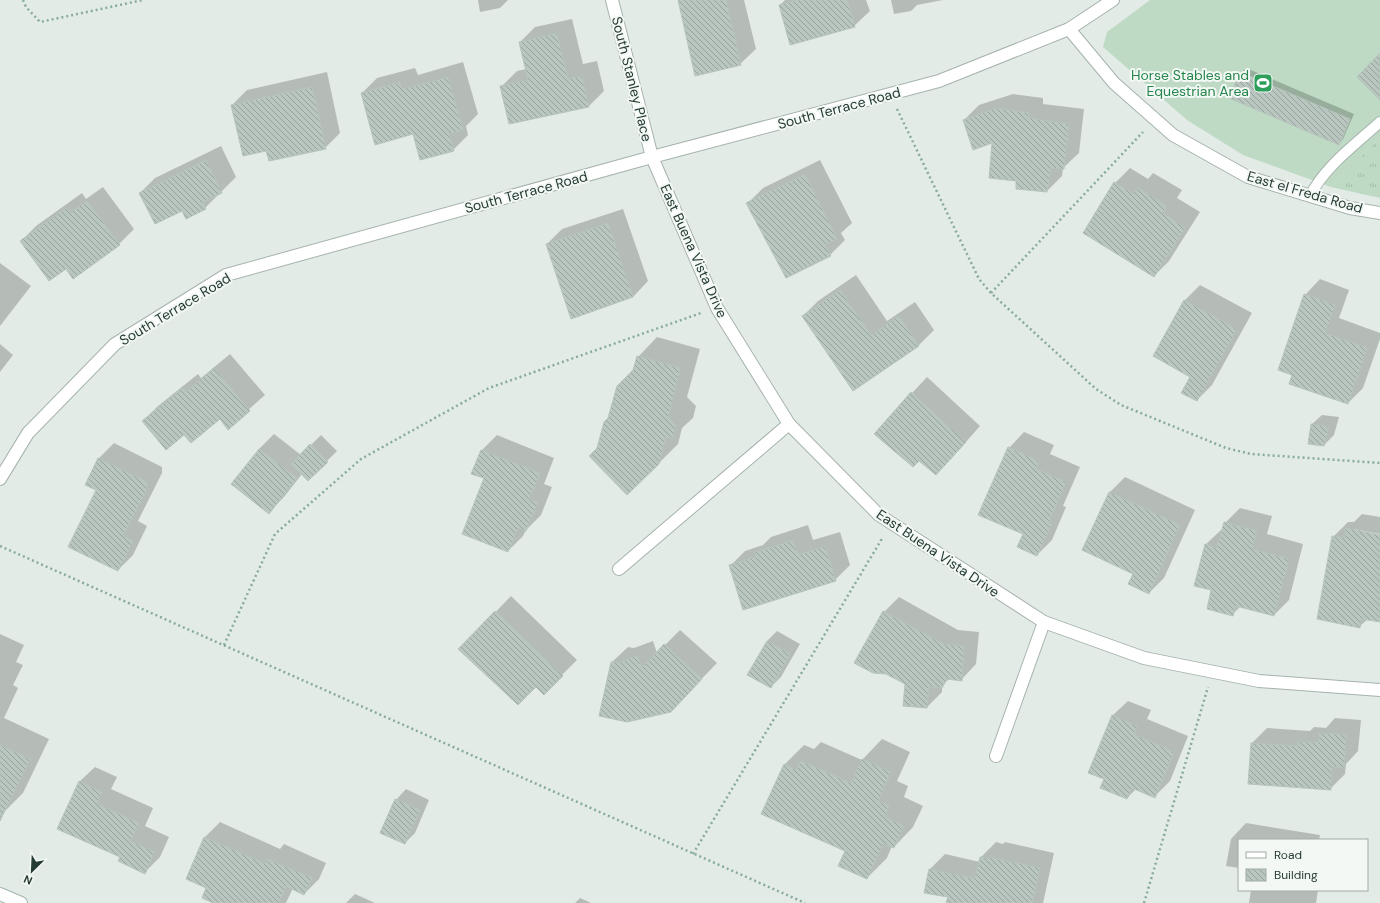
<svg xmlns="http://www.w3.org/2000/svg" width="1380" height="903" font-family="'DM Sans',sans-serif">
	<defs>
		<pattern id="park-tufts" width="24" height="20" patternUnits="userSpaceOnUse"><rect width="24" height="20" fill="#bedac4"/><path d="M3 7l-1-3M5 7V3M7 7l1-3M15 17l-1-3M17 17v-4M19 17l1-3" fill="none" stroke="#a3bca9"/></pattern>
		<pattern id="building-back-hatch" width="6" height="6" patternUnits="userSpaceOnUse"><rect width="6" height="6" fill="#b9c6c0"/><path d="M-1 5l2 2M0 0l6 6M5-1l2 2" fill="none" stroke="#96a29d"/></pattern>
	</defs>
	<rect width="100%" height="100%" fill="#e3ebe7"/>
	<polygon fill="url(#park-tufts)" points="1380,137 1380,198 1331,187"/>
	<polygon fill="#bedac4" points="1150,0 1380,0 1380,137 1331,187 1243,155 1187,120 1103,47 1107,32"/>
	<g fill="#0003">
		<polygon points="478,0 508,0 500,8 480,12"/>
		<polygon points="679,0 744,0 756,49 740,64"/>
		<polygon points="785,0 866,0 870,11 854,26 780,5"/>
		<polygon points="891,0 943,0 917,5 911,11 894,14"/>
		<polygon points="572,19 583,64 597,61 604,91 589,106 510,123 502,86 517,71 526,69 520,42 535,27"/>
		<polygon points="463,62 478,114 466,126 468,135 453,150 413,133 362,93 377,78 415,68 418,75"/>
		<polygon points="1246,68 1354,114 1343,139 1339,144 1241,73"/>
		<polygon points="327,72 340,133 325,148 267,149 232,105 247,90"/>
		<polygon points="1013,94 1043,98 1043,104 1084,109 1079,153 1063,168 1062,176 1047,191 1017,180 993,141 964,120 979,105"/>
		<polygon points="221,146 236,177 205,208 183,210 140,193 155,178"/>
		<polygon points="820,160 852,223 841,233 845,240 830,255 748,203 763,188"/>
		<polygon points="1130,168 1148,179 1153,173 1182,190 1177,198 1200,212 1169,261 1154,276 1115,183"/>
		<polygon points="103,187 134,229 119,244 66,268 21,241 36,226 82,193 86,199"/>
		<polygon points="623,209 648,281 633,297 547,244 562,229"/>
		<polygon points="0,263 31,286 0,326"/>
		<polygon points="856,275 887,321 915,302 934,330 919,345 853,390 803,316 818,301"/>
		<polygon points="1320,279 1349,290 1339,318 1380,333 1380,339 1363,388 1348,403 1294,374 1305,295"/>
		<polygon points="1200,285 1252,313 1212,385 1197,400 1192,377 1154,356 1185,300"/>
		<polygon points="657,337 700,349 687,397 696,406 693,418 682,428 678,444 658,464 598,448 609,418 634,370 638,357"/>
		<polygon points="0,344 13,355 0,372"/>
		<polygon points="230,354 265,395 228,428 220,418 184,434 143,421 158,406 198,374 201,378"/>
		<polygon points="927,377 980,426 951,459 919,460 875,433"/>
		<polygon points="1322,415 1339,417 1334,435 1324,445 1311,425"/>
		<polygon points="1024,432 1054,445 1050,454 1080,467 1063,506 1066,507 1052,540 1037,555 1024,534 1009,448"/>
		<polygon points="274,434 301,455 321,435 337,451 308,480 302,474 284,497 269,512 259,449"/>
		<polygon points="497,435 554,458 544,484 552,487 541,515 526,530 523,536 508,551 485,478 473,473 482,450"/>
		<polygon points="114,443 162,467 162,473 138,521 147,526 133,555 118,570 97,490 86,484 99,458"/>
		<polygon points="1125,477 1195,510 1164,578 1149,593 1134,573 1110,492"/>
		<polygon points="1240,508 1272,516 1267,534 1303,544 1289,600 1274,615 1241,606 1233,614 1213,590 1205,545 1221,530 1223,530 1225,523"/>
		<polygon points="1362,514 1380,517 1380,534 1353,529 1351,530 1380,536 1380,621 1368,619 1360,626 1333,537 1348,522 1354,522"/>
		<polygon points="808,525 813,540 840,532 850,565 835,580 730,566 745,551 763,545 771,537"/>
		<polygon points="511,596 577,660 544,693 536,685 460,649"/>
		<polygon points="899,597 958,630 979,632 976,664 961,680 950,678 942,686 942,692 927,707 906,684 886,673 884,612"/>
		<polygon points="680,630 717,663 686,695 600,715 612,662 628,647 634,648 653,641 657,653"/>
		<polygon points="777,631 800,644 781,677 771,687 749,675 767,641"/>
		<polygon points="0,634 24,645 16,662 23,665 13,685 18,688 4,718 49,739 23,793 3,813 0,811"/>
		<polygon points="1128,701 1151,710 1147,719 1188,736 1170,781 1155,796 1136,789 1127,798 1105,779 1112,716"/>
		<polygon points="1335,718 1361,720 1358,751 1346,764 1345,774 1330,789 1249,783 1252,743 1267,728 1310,731 1314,727 1326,728"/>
		<polygon points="882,739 910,752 897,781 908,786 904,797 923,806 913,827 894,847 892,846 887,858 867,878 784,765 804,745 814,749 821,742 862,760"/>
		<polygon points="95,767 117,777 111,789 153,808 145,826 169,837 160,857 145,872 121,857 79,782"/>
		<polygon points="406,789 429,800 415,833 405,843 396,800"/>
		<polygon points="220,822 280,849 284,844 326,863 319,879 304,894 293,888 286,903 215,903 208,887 187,878 205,837"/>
		<polygon points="1246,823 1320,835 1319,840 1239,840 1239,868 1226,866 1231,839"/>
		<polygon points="996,842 1003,844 1005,842 1054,853 1043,903 953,903 930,869 945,854 980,862 981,857"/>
		<polygon points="1251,890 1318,890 1316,903 1249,903"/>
		<polygon points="355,894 375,903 346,903"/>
		<polygon points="580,898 591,903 575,903"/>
	</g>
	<g fill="url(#building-back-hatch)" stroke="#b6c4bd">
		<polygon points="678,0 726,0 741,65 695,76"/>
		<polygon points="797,0 847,0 855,27 790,45 779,5"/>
		<polygon points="557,33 568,79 582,76 589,107 509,124 500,86 528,80 519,42"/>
		<polygon points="1380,53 1380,100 1357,77"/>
		<polygon points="1240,72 1350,119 1339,145 1229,98"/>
		<polygon points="448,77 463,130 449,134 454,151 420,160 413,134 375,145 361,93 400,82 402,89"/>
		<polygon points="312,87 326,149 269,161 266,151 243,156 231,105"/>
		<polygon points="997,108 1029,113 1028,118 1069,124 1064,169 1051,168 1047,192 1016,189 1016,181 989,178 992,143 973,150 963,120"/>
		<polygon points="206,160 222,193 203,202 206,209 186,219 182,211 155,224 139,193"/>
		<polygon points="805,174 837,239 825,245 831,256 786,278 746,203"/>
		<polygon points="1114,182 1133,194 1137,187 1167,206 1163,213 1185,228 1154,277 1083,233"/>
		<polygon points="87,201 120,245 73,279 66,269 49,281 20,241 66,208 70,213"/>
		<polygon points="608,223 633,297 571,319 546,244"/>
		<polygon points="840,290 871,335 899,316 919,346 853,391 802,316"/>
		<polygon points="1304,294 1335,305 1325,333 1367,348 1348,404 1289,384 1292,375 1278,370"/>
		<polygon points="1184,300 1237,329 1197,401 1181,393 1190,377 1153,356"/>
		<polygon points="637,356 681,368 668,417 676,426 673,438 666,437 659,464 627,495 589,456 597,448 604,422 608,418 617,386 633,370"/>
		<polygon points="214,368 250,411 228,430 220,419 191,443 184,435 166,450 142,421 182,388 186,392"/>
		<polygon points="911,392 966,442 936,475 919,461 913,467 874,434"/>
		<polygon points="1311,424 1329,427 1324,446 1308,444"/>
		<polygon points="310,444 328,462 308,481 291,464"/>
		<polygon points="1008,447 1039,461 1036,469 1066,482 1049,521 1052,523 1037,556 1017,547 1023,534 978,515"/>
		<polygon points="259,449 297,478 269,514 231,484"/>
		<polygon points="481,450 540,473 529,499 538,502 526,531 518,528 508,552 462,534 484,478 471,474"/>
		<polygon points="98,458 147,482 147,489 123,536 133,541 118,571 68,547 96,490 85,485"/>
		<polygon points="1109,492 1180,525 1149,594 1128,584 1133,574 1082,550"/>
		<polygon points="1224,522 1257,531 1252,549 1289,559 1274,616 1236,606 1233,616 1207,609 1211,590 1194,586 1205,544 1217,548"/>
		<polygon points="1346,528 1380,535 1380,622 1362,619 1360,628 1317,619 1332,536 1345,538"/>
		<polygon points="793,540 798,555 825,546 836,581 743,610 729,565 756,557 755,552"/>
		<polygon points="495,611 563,676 544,695 536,687 518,705 458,649"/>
		<polygon points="883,611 943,644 964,646 962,681 947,679 942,688 929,687 927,708 903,706 905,684 886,674 873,673 854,663"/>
		<polygon points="767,641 790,654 771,688 747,675"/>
		<polygon points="664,644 702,679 671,712 627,722 599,716 611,662 618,663 637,655 642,668"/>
		<polygon points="1112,715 1137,726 1133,734 1174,752 1155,798 1132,788 1127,799 1100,788 1104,779 1088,773"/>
		<polygon points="1319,733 1346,735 1344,768 1332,766 1331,790 1248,784 1251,743 1298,746 1298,741 1319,743"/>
		<polygon points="0,745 30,759 0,821"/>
		<polygon points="862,759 891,772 878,801 889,806 885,817 904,826 894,848 883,844 867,879 838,866 845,851 761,814 784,764 796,770 801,761 851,783"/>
		<polygon points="79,781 102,792 97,804 139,823 130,841 155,852 145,874 118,861 120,857 57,829"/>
		<polygon points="395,799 420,810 405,844 380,833"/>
		<polygon points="204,837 266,864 268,859 312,878 304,895 286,886 279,903 213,903 202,898 206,888 186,879"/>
		<polygon points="980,857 989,859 989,857 1040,868 1032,903 946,903 948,897 924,893 929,869 975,879"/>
	</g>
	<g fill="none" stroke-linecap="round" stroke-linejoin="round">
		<defs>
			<path id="lane" d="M1310,196C1325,166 1356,144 1380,122"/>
			<g id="street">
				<polyline points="612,0 652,157 717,308 789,424 879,515 1044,622 1144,658 1259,681 1380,690"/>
				<polyline points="1069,29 1114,83 1173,135 1248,177 1350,208 1380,213"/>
				<polyline points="0,479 28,433 115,344 226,275 652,157 939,81 1069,29 1113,0"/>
				<polyline points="619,569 789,424"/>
				<polyline points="996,756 1044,622"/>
			</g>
			<polyline id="secondary" points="0,894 21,903"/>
		</defs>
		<use href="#lane" stroke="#a6b3ad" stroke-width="12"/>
		<use href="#street" stroke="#a6b3ad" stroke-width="14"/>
		<use href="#secondary" stroke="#a3b6ae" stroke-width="14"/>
		<g stroke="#87ab9d" stroke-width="2.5" stroke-dasharray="2 3" stroke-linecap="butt">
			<polyline points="23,0 26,7 40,22 143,0"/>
			<polyline points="897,109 979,279 991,293 1096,389 1121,405 1226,448 1251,454 1380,463"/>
			<polyline points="991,293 1143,132"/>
			<polyline points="0,546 805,903"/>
			<polyline points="224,645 275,534 361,459 489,388 701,313"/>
			<polyline points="693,854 883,537"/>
			<polyline points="1144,903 1208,687"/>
		</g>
		<use href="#lane" stroke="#fff" stroke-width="10"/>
		<use href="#street" stroke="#fff" stroke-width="12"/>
		<use href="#secondary" stroke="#fff" stroke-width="12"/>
	</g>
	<defs>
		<symbol id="stadium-square" viewBox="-11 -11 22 22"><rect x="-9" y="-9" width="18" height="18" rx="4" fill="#2e9e5b" stroke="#f3f8f5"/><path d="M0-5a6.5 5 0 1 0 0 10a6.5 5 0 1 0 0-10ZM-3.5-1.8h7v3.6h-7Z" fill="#fff"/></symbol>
	</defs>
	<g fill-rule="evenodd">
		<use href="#stadium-square" x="1252" y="72" width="22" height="22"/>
	</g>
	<g text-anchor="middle" stroke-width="4" stroke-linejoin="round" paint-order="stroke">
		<g font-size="14" fill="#27864d" stroke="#f3f8f5" text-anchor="end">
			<text x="1249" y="80">Horse Stables and<tspan x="1249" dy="16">Equestrian Area</tspan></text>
		</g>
		<g font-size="14" fill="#253b33" stroke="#f3f8f5">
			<text transform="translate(632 79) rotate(76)" y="5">South Stanley Place</text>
			<text transform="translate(839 108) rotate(-15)" y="5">South Terrace Road</text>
			<text transform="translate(526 192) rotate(-15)" y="5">South Terrace Road</text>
			<text transform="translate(1305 192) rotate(16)" y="5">East el Freda Road</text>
			<text transform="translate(694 251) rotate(66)" y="5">East Buena Vista Drive</text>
			<text transform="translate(175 309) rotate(-31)" y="5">South Terrace Road</text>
			<text transform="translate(938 553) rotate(34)" y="5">East Buena Vista Drive</text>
		</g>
	</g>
	<rect x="1238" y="839" width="130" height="52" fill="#f3f8f5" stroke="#a1aca7"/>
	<rect x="1246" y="852" width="20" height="6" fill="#ffffff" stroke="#a1aca7"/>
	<text x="1274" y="859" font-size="12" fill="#253b33">Road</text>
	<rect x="1246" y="869" width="20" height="12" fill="url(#building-back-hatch)" stroke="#a1aca7"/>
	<text x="1274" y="879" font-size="12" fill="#253b33">Building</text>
	<g transform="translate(32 871) rotate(204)" stroke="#f3f8f5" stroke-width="3" paint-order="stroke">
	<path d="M0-3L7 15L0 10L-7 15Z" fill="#253b33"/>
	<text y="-6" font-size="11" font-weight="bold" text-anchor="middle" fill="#253b33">N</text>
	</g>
</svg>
